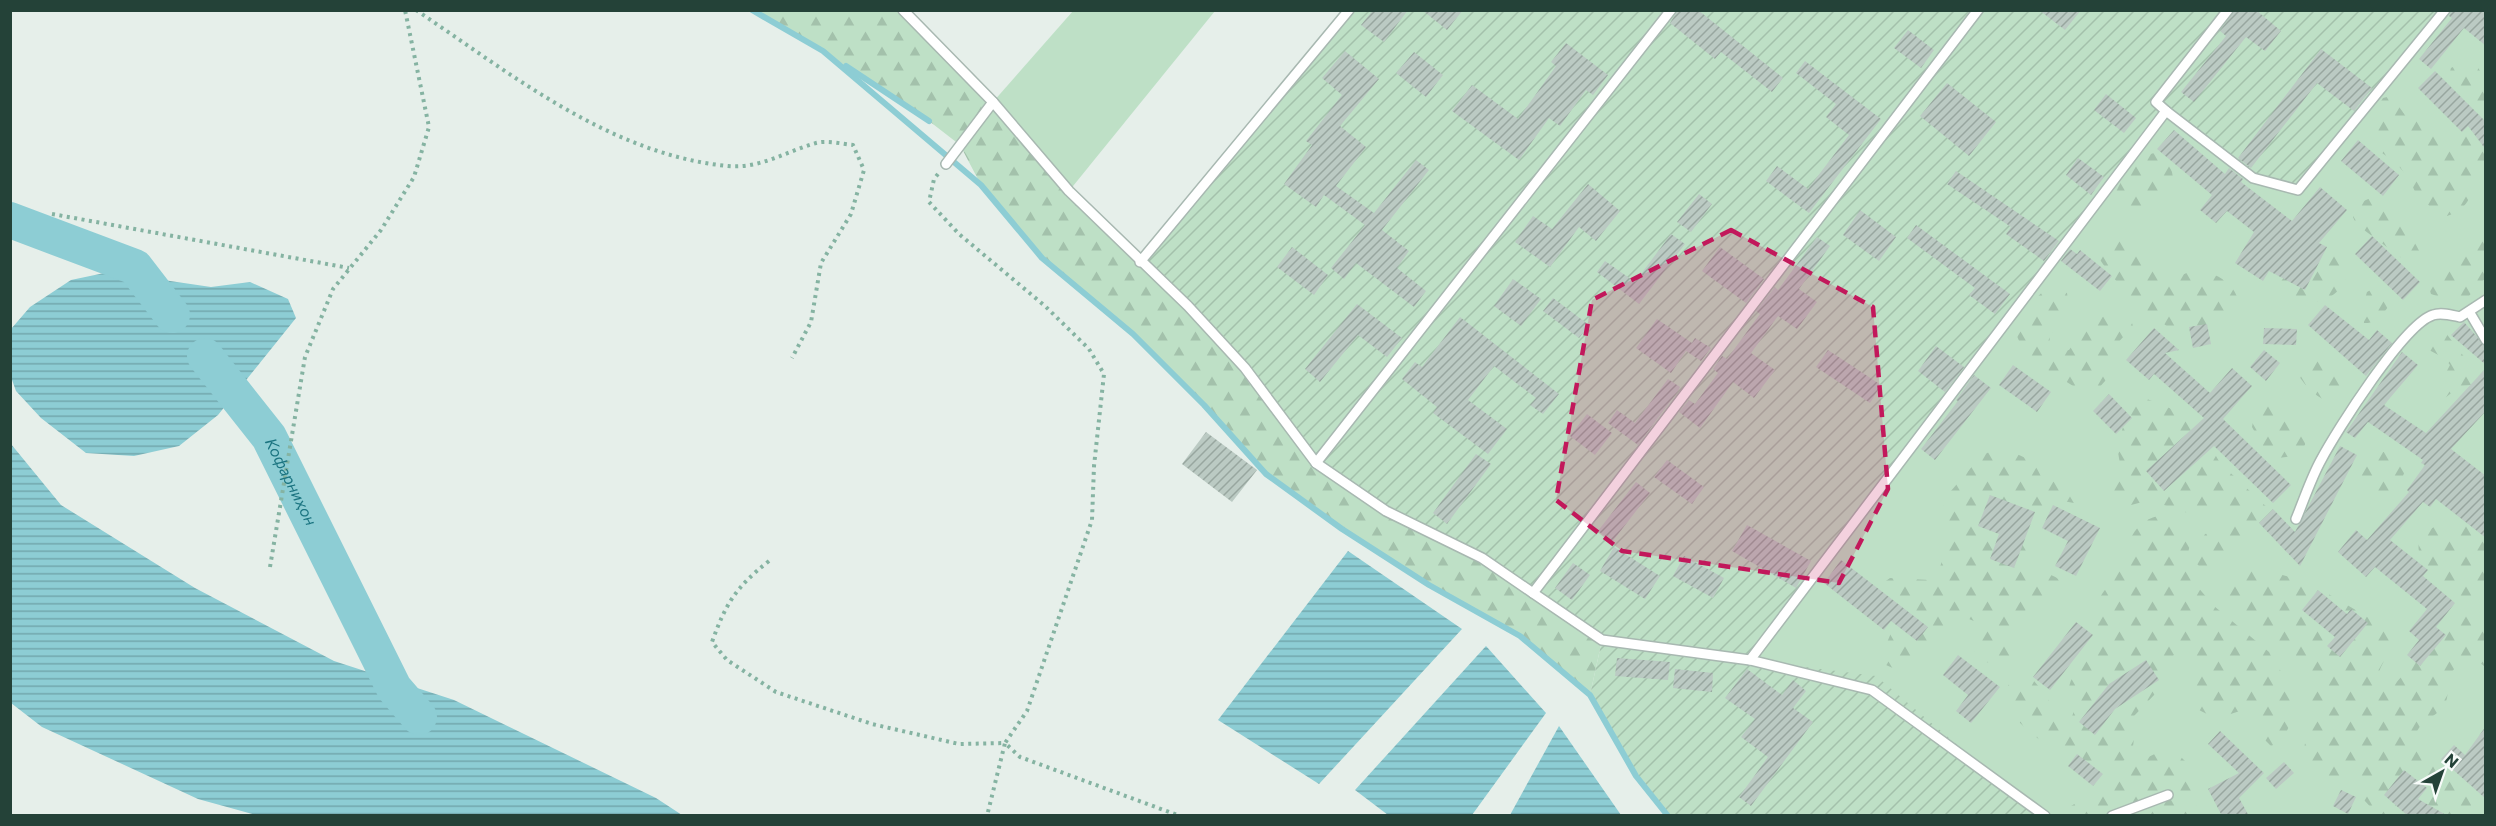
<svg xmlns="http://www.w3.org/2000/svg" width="2496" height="826" font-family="Commissioner,sans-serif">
	<defs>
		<pattern id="forest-firs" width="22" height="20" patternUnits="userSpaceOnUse" patternTransform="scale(1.5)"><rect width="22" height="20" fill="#bee0c6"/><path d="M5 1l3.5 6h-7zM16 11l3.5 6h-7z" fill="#a3c1ab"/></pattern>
		<pattern id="garden-furrows" width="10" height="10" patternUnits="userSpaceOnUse" patternTransform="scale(1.5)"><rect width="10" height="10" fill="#bee0c6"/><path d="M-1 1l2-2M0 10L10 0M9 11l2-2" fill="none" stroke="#a3c1ab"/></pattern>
		<pattern id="water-rules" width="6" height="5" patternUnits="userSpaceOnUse" patternTransform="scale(1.5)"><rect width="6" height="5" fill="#8dcdd4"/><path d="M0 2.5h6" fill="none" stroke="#73a8ad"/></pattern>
		<pattern id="building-hatch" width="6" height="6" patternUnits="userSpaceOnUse" patternTransform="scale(1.5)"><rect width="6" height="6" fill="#bbcac3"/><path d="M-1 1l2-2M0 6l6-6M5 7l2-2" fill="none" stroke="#98a69f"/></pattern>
	</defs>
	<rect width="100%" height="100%" fill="#e6efea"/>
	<g fill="#bee0c6">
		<polygon points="1073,11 1215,11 1069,191 993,102"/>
		<polygon points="2439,11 2485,11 2485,815 2040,815 1750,660 2166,111"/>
	</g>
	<g fill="url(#forest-firs)">
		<polygon points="752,11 903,11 1069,191 1482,558 1602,640 1590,695 1520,636 1429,585 1342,529 1266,474 1204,405 1133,334 1042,258 981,185 960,145 929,121 823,51"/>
		<path d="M2465,60L2477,66L2485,79V164L2476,168C2473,192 2471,208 2447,216L2435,211L2416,194L2409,178L2394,161L2382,153L2375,111L2383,98L2391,96L2405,115L2434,121L2445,133L2457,139L2475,126L2483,116L2477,104L2449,75L2451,68Z"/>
		<path d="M2155,153L2171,167L2174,183L2162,203L2144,216L2125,215L2116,207C2116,203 2115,196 2116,193C2121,178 2140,154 2155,153Z"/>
		<path d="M2373,197C2391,204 2417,242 2423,260L2415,268L2356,224L2353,217L2359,203Z"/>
		<path d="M2485,234V279C2475,286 2471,297 2460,304L2431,294C2422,268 2449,261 2468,252C2475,248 2480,240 2485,234Z"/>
		<path d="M2115,237C2139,244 2145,272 2164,277C2176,281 2185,271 2196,271C2216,271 2238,285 2239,306C2221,326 2198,332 2172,330C2139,305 2117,287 2095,252L2102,241Z"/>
		<path d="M2332,248L2343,250C2364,285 2312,326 2279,285L2293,262Z"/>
		<path d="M2379,285L2386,291L2391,303C2383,313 2378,324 2364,323L2362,309L2367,292Z"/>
		<path d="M2054,286L2067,293L2069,306L2050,336L2049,346L2058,352L2069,350C2082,331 2094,319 2115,311L2130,317L2133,326L2115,346L2106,380L2096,391H2081L2043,367L2024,353L2017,336C2025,316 2032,294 2054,286Z"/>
		<polygon points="2435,326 2442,328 2485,384 2460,386 2445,398 2438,395 2438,388 2450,365 2444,358 2429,350 2428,337"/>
		<path d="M2313,357C2334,360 2342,367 2352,385C2342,420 2311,395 2299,376L2302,365Z"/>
		<polygon points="2137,399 2147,399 2194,418 2220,463 2272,512 2272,518 2209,568 2202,569 2197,564 2196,551 2205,534 2226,528 2230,518 2224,509 2214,506 2196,513 2183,512 2150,500 2116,509 2108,501 2121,470 2117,446 2130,405"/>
		<polygon points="2267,404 2284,408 2305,428 2305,445 2295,456 2278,458 2264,448 2252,427 2255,411"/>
		<path d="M2376,447L2383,452H2391L2401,460L2405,471L2397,490L2389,498C2373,499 2363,498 2354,483L2361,456L2366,448Z"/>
		<path d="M1997,449C2009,452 2023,454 2032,463C2046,476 2036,489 2064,478L2074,484L2078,495L2074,503L2052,499L2039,510L2023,561L2027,568C2044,575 2066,572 2063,596C2053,603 2047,601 2036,605C2014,612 2010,636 2010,656L1998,663L1983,662L1974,651L1975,639L1983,632L1981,624L1969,619L1940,633L1895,669L1886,665L1883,652L1891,633L1883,583L1890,578L1930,580L1940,567L1947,546L1942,520L1944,499L1982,455Z"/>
		<path d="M2163,515L2175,519L2185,529L2190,544L2187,558L2190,578L2214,606L2269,652L2276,666L2296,687L2298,706L2282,742L2271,746L2264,739L2265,725L2258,710C2229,707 2226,727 2196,708C2192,689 2202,656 2174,655L2165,663L2155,694L2134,716C2132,731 2138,748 2126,759C2110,774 2055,752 2040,740C2025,729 2012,716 2002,700C2007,685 2011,677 2028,674C2035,683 2045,692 2050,703C2054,712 2053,716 2060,724L2070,722L2074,711C2061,677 2076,679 2090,654C2097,639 2093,623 2096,608C2098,597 2106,589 2112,580C2122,564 2126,540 2139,526C2146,519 2153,517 2163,515Z"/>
		<path d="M2485,521V593L2467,603C2447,589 2392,548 2434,527C2449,519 2469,522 2485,521Z"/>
		<path d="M2256,568L2308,582L2388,629L2394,637C2390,653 2381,663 2377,678L2383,688L2392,687L2451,623L2470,613L2485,617V667C2475,655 2453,663 2449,678C2446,687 2450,697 2444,705C2434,721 2421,716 2414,739L2425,757L2462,785L2473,801L2467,815H2378L2364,800L2362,787L2353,778C2326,781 2319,776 2303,754L2312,706L2311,692L2304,670L2293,651L2251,628L2226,597C2231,578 2236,570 2256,568Z"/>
		<path d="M2163,750L2178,754L2192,768L2195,804L2207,815L2054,816C2091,796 2125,767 2163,750Z"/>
	</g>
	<polygon fill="url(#garden-furrows)" points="1349,11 2442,11 2298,190 2253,178 2166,111 1751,660 1876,676 2040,815 1668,815 1636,776 1590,695 1602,640 1482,558 1386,511 1316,463 1245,368 1140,262"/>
	<g fill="url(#water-rules)">
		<polygon points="109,272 211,287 250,282 288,299 296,318 218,415 179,446 134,456 86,453 41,418 16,391 11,377 11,329 30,307 71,280"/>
		<polygon points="11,444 61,505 195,588 334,661 454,700 656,798 682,815 256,815 198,799 42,727 11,703"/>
		<polygon points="1348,551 1462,629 1319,784 1218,720"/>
		<polygon points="1486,646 1546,713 1472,815 1388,815 1355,790"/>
		<polygon points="1559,726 1621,815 1510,815"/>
	</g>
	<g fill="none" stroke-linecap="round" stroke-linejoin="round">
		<g stroke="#8dcdd4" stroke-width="6">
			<polyline points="752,10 823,51 981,185 1042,258 1133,334 1204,405 1266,474 1342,529 1429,585 1520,636 1590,695 1636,776 1668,816"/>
			<polyline points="846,66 929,121"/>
		</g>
		<g stroke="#8dcdd4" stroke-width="36">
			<polyline points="10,220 135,267 172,315"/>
			<path id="s1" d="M205,356L269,437L394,688L419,717"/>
		</g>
	</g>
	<g fill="url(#building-hatch)">
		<polygon points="1373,10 1408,10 1384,42 1361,25"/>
		<polygon points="1422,10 1463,10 1447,30"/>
		<polygon points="1678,10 1698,10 1783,78 1772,92 1721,52 1715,59 1670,23"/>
		<polygon points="2039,10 2081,10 2065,30"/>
		<polygon points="2235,10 2256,10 2281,31 2265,51 2246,37 2194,102 2181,92 2226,36 2220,31"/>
		<polygon points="2452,10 2486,10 2486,46 2464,28 2431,69 2419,59 2452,18 2449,16"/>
		<polygon points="1908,30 1934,50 1921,68 1894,48"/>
		<polygon points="1566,43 1608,75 1593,95 1586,90 1560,126 1549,118 1519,160 1452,111 1472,85 1518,119 1556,66 1551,62"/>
		<polygon points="2321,49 2372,88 2354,111 2317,83 2251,168 2238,158"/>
		<polygon points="1345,51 1379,79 1340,126 1366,147 1336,186 1374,213 1416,160 1429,170 1382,230 1409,251 1397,268 1426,291 1414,307 1356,263 1344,279 1331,268 1365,225 1324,195 1316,207 1284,184 1312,145 1306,141 1342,95 1322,78"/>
		<polygon points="1414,52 1443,75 1426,97 1396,73"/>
		<polygon points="1805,61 1881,119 1809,213 1766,181 1777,166 1808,189 1849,135 1826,117 1836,104 1796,73"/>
		<polygon points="2435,71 2486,122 2486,150 2468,126 2462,132 2418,88"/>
		<polygon points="1947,83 1996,122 1969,156 1920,116"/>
		<polygon points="2106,94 2136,118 2124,133 2094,110"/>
		<polygon points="2174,130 2225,174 2229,168 2243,179 2241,182 2292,221 2320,187 2347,210 2319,243 2327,247 2305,290 2269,271 2263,281 2235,263 2254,232 2227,211 2216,223 2200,210 2212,195 2157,149"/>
		<polygon points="2358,140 2399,175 2383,196 2341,161"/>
		<polygon points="2078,158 2104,177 2091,195 2066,175"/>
		<polygon points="1956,171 2059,241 2044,261 2006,234 2011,227 1947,184"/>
		<polygon points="1588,184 1620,211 1596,241 1579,227 1550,267 1515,242 1533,216 1552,229"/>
		<polygon points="1699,194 1712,204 1691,232 1677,222"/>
		<polygon points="1860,210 1896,237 1879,261 1843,235"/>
		<polygon points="1916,225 2010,294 1995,314 1969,295 1975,288 1907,238"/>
		<polygon points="1671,234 1685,244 1639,304 1597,272 1605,261 1635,282"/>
		<polygon points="2372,236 2420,282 2403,300 2355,254"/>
		<polygon points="1817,237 1830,246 1799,289 1817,302 1797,329 1778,316 1751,353 1775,370 1754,398 1733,382 1700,428 1679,412 1689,400 1695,404 1718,373 1713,369 1722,356 1727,359 1760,314 1756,311 1775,287 1778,290"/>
		<polygon points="1292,247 1328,275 1314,295 1277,267"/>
		<polygon points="1720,247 1764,279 1746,303 1702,271"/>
		<polygon points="2070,249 2077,254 2080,250 2112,276 2100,291 2061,261"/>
		<polygon points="1513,279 1541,299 1521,326 1494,306"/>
		<polygon points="1553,298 1589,325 1579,338 1543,311"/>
		<polygon points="1357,304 1402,338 1387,357 1358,335 1320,382 1305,369"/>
		<polygon points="2325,305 2369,340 2377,330 2392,343 2366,376 2308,325"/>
		<polygon points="1460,317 1559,394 1543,414 1530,405 1536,398 1494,366 1468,400 1507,429 1488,454 1433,413 1437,407 1402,379 1415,362 1422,367"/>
		<polygon points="1657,319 1692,343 1690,346 1695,338 1711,348 1701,361 1686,351 1671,373 1636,348"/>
		<polygon points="2464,322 2486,347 2486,365 2451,335"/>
		<polygon points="2207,324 2211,344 2193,348 2189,327"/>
		<polygon points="2154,328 2179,350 2165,353 2210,393 2232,368 2252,386 2223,419 2291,485 2273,503 2214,446 2164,491 2146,471 2204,418 2154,374 2149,380 2126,360"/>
		<polygon points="2264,328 2297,329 2296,345 2263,344"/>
		<polygon points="1936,346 1964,367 1945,392 1918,371"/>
		<polygon points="1828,350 1881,385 1870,403 1816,367"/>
		<polygon points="2264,350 2280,363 2266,381 2250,367"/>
		<polygon points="2402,352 2418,365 2384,405 2426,433 2486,368 2486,411 2451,449 2486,476 2486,538 2436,499 2430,507 2423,502 2390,540 2428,570 2423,576 2455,603 2436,627 2446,635 2420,666 2407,655 2419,640 2409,631 2427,609 2375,567 2366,577 2338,552 2356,530 2367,540 2409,492 2407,490 2425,465 2421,463 2423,460 2368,422 2355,438 2346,432"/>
		<polygon points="2013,365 2051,392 2037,412 1999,385"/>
		<polygon points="1974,375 1991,388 1935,460 1921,449 1958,401 1956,400"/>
		<polygon points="1668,379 1680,387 1678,391 1638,445 1608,423 1617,410 1635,423"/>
		<polygon points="2109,394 2132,418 2116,434 2093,411"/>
		<polygon points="1587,414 1612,433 1595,455 1570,436"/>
		<polygon points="1206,432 1257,470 1232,502 1182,464"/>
		<polygon points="2340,446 2357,455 2300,566 2259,523 2273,509 2295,532"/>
		<polygon points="1476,454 1491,464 1447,524 1433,513"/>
		<polygon points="1667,460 1704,487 1692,504 1654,477"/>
		<polygon points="1636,482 1650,493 1612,542 1598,531"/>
		<polygon points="1990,495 2035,512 2014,568 1990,559 1999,534 1978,526"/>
		<polygon points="2053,505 2100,528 2076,576 2055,566 2068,541 2042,528"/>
		<polygon points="1747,525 1811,561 1796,588 1732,551"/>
		<polygon points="1614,547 1660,576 1645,599 1600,571"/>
		<polygon points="1684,556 1724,578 1713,598 1673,576"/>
		<polygon points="1841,560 1928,627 1917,641 1891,621 1884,630 1824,583"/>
		<polygon points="1573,563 1590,575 1572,600 1555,588"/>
		<polygon points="2318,590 2347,614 2351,609 2368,623 2340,657 2327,646 2335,637 2302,610"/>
		<polygon points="2076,622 2093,635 2050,690 2033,677"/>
		<polygon points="1958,655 2000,687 1971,723 1956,711 1968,695 1943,675"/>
		<polygon points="1617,658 1670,662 1668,680 1615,676"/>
		<polygon points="2146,660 2159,680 2115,709 2095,735 2079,722 2109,684"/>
		<polygon points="1675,669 1713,673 1712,692 1673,688"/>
		<polygon points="1747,669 1782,695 1793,680 1806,691 1793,708 1813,722 1751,806 1739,797 1768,757 1741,737 1755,719 1725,698"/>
		<polygon points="2486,726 2486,799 2441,759 2454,745 2465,755"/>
		<polygon points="2220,731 2264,773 2239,798 2249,816 2222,816 2208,789 2239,773 2208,744"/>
		<polygon points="2077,754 2103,774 2093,786 2068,766"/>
		<polygon points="2284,762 2294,773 2276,789 2266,778"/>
		<polygon points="2404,770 2427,788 2418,799 2448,816 2408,816 2384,795"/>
		<polygon points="2341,790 2356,797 2348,814 2333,806"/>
	</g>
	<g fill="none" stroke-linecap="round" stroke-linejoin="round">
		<defs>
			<g id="service">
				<polyline points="903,10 993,102 1069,191 1188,306 1245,368 1316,463 1671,10"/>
				<polyline points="1978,10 1533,593 1602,640 1750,660 1872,690 2045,816"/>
				<polyline points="2166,111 2253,178 2298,190 2445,10"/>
				<polyline points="946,164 993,102"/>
				<polyline points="1140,262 1349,10"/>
				<polyline points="2470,313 2486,340"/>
				<polyline points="1316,463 1386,511 1482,558 1533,593"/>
				<path d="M2296,519C2304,500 2311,478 2321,460C2337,430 2404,324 2433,315C2441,312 2451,315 2460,317L2486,300"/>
				<polyline points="1750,660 2166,111 2156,102 2228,10"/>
				<polyline points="2112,816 2168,795"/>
			</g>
		</defs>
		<use href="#service" stroke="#a8b8b1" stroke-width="12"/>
		<g stroke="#85b3a2" stroke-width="4" stroke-dasharray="3 4.5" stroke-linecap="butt">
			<path d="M416,10C511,74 611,155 728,166C760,169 787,151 816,143C827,140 842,144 853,145L864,170L851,214L821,263L811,322L792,358"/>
			<polyline points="938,174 934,179 929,202 959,234 1045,306 1089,349 1104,374 1094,466 1092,520 1027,711 1005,743 1020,757 1180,816"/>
			<polyline points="52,214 349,268"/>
			<path d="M769,561C736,587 726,603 712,642L727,660L776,692L872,724L959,744L1005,743L987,816"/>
			<polyline points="270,567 305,357 333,289 381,230 414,177 429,127 405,10"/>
		</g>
		<use href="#service" stroke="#fff" stroke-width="9"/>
	</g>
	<path fill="#c2185b" fill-opacity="0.2" stroke="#c2185b" stroke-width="4.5" stroke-dasharray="12 8" stroke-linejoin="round" d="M1731,230L1873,307L1888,489L1839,583L1622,551L1556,500L1592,300Z"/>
	<g text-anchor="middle" stroke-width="5" stroke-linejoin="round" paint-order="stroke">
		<g font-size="16" font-style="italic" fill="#1b7480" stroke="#f7fbf9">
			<text dy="6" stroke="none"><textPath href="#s1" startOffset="153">Кофарниҳон</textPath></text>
		</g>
	</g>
	<rect width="2496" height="826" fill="none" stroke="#244238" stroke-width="24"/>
	<g transform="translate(2442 772) rotate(40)" stroke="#f7fbf9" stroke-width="4.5" paint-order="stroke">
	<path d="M0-4.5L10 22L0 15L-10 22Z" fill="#244238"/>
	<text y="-9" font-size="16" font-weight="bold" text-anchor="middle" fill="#244238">N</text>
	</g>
</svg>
